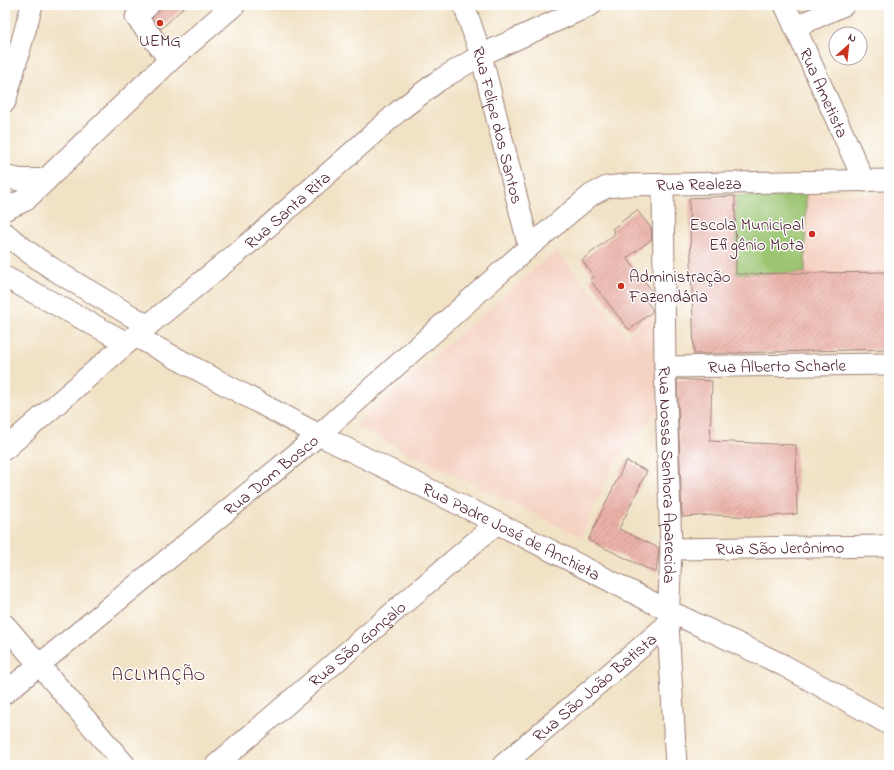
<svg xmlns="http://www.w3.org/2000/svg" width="894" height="770" font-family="'Indie Flower',sans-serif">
	<defs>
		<pattern id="building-hatch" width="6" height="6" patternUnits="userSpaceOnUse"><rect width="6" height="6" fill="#ecb2a8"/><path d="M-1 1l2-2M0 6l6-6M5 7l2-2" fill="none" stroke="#c19089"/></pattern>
	</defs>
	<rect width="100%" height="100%" fill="#fff"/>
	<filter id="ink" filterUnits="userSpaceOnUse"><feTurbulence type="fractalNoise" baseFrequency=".025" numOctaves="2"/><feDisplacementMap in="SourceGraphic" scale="8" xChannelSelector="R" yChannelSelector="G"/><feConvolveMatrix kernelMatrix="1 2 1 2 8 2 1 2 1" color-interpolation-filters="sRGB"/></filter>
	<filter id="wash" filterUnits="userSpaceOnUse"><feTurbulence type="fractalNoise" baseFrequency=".012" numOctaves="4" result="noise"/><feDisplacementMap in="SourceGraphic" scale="16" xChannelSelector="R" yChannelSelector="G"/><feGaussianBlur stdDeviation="0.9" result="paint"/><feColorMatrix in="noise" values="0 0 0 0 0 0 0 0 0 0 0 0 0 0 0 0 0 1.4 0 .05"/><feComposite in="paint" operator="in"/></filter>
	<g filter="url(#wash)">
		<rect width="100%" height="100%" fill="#f1e2c5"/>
		<g fill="#f5d2c2">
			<polygon points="889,194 889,272 736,274 735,196"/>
			<polygon points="556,250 627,336 654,311 659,409 613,465 581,537 354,426"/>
		</g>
		<polygon fill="#9bc572" stroke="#72724e" points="806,195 805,273 736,274 735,196"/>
		<g id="blocks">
			<g fill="url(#building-hatch)">
				<polygon points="161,5 186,5 161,29 152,18 160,9"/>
				<polygon points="735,196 736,274 889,272 889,349 694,354 689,198"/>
				<polygon points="637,210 651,228 652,239 627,258 652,291 644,298 652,309 652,312 629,330 590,280 594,277 582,260 615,234 612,229"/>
				<polygon points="677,379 712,381 710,441 796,445 797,514 756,517 714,515 682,517"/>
				<polygon points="626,461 647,471 619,529 659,548 656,573 588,540"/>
			</g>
		</g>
	</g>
	<g filter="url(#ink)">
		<use href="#blocks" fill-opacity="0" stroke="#9e8078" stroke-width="1"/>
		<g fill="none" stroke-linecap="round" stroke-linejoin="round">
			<defs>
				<g id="minor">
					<polyline points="149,5 136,17 170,60"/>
					<path id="s1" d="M464,5L481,55L529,247"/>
					<path id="s2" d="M785,5L864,181"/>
					<polyline points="795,27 844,5"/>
					<polyline points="5,102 32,5"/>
					<path id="s3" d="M663,185L665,367L671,549L668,624L676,765"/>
					<path d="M5,233C45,269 102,297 148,326"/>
					<polyline points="5,277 127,343"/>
					<path id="s4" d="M135,336L319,435L497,523L669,611L783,665L889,724"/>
					<path id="s5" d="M665,367L889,364"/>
					<path id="s6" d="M5,449L135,336L254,239L400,110L438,81L481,55L591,5"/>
					<path id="s7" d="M671,549L889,546"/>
					<polyline points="5,625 125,765"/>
					<path id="s8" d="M5,693L319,435L529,247L591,195L607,187L626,185L889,180"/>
					<path id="s9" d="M216,765L497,523"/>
					<path id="s10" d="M503,765L668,624"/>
				</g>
				<g id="tertiary">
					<polyline points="5,177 21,180 46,180"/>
					<polyline points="5,209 25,200 170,60 234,5"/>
				</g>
			</defs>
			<use href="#minor" stroke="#9e8078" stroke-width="23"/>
			<use href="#tertiary" stroke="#9e8078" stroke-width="24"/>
			<use href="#minor" stroke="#fff" stroke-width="21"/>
			<use href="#tertiary" stroke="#fff" stroke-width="22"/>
		</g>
	</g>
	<g fill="#c8321e" stroke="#fff" stroke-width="1.5">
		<circle cx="160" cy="23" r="4"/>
		<circle cx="812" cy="234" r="4"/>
		<circle cx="621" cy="286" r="4"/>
	</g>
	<g text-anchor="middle" stroke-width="3" stroke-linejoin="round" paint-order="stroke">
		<g font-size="17" fill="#4a1f2b" stroke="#fff">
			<text x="160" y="46">UEMG</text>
			<text x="804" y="230" text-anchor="end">Escola Municipal<tspan x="804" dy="20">Efigênio Mota</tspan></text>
			<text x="629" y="282" text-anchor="start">Administração<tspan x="629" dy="20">Fazendária</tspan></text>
		</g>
		<g font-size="17" fill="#4a1f2b" stroke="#fff">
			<text dy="6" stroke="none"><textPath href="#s2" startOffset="96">Rua Ametista</textPath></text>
			<text dy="6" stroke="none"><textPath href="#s1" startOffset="125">Rua Felipe dos Santos</textPath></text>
			<text dy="6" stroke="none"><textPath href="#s8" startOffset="879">Rua Realeza</textPath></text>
			<text dy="6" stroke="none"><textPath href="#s6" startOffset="370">Rua Santa Rita</textPath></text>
			<text dy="6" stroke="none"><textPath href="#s5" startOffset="112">Rua Alberto Scharle</textPath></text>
			<text dy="6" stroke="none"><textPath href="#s8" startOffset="344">Rua Dom Bosco</textPath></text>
			<text dy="6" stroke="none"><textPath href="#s3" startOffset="290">Rua Nossa Senhora Aparecida</textPath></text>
			<text dy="6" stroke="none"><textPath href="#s4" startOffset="424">Rua Padre José de Anchieta</textPath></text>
			<text dy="6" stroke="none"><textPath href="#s7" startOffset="109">Rua São Jerônimo</textPath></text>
			<text dy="6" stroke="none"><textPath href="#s9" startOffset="186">Rua São Gonçalo</textPath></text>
			<text dy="6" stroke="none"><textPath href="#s10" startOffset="120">Rua São João Batista</textPath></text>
		</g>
		<g font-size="18" letter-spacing="1" fill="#4a1f2b" stroke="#fff">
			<text x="159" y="680">ACLIMAÇÃO</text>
		</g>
	</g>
	<rect width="894" height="770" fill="none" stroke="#fff" stroke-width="20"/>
	<g transform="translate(848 46) rotate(27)"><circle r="19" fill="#ffffff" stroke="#b7a5aa"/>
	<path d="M0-3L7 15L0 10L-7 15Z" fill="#c8321e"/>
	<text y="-6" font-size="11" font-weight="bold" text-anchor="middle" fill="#4a1f2b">N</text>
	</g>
</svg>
